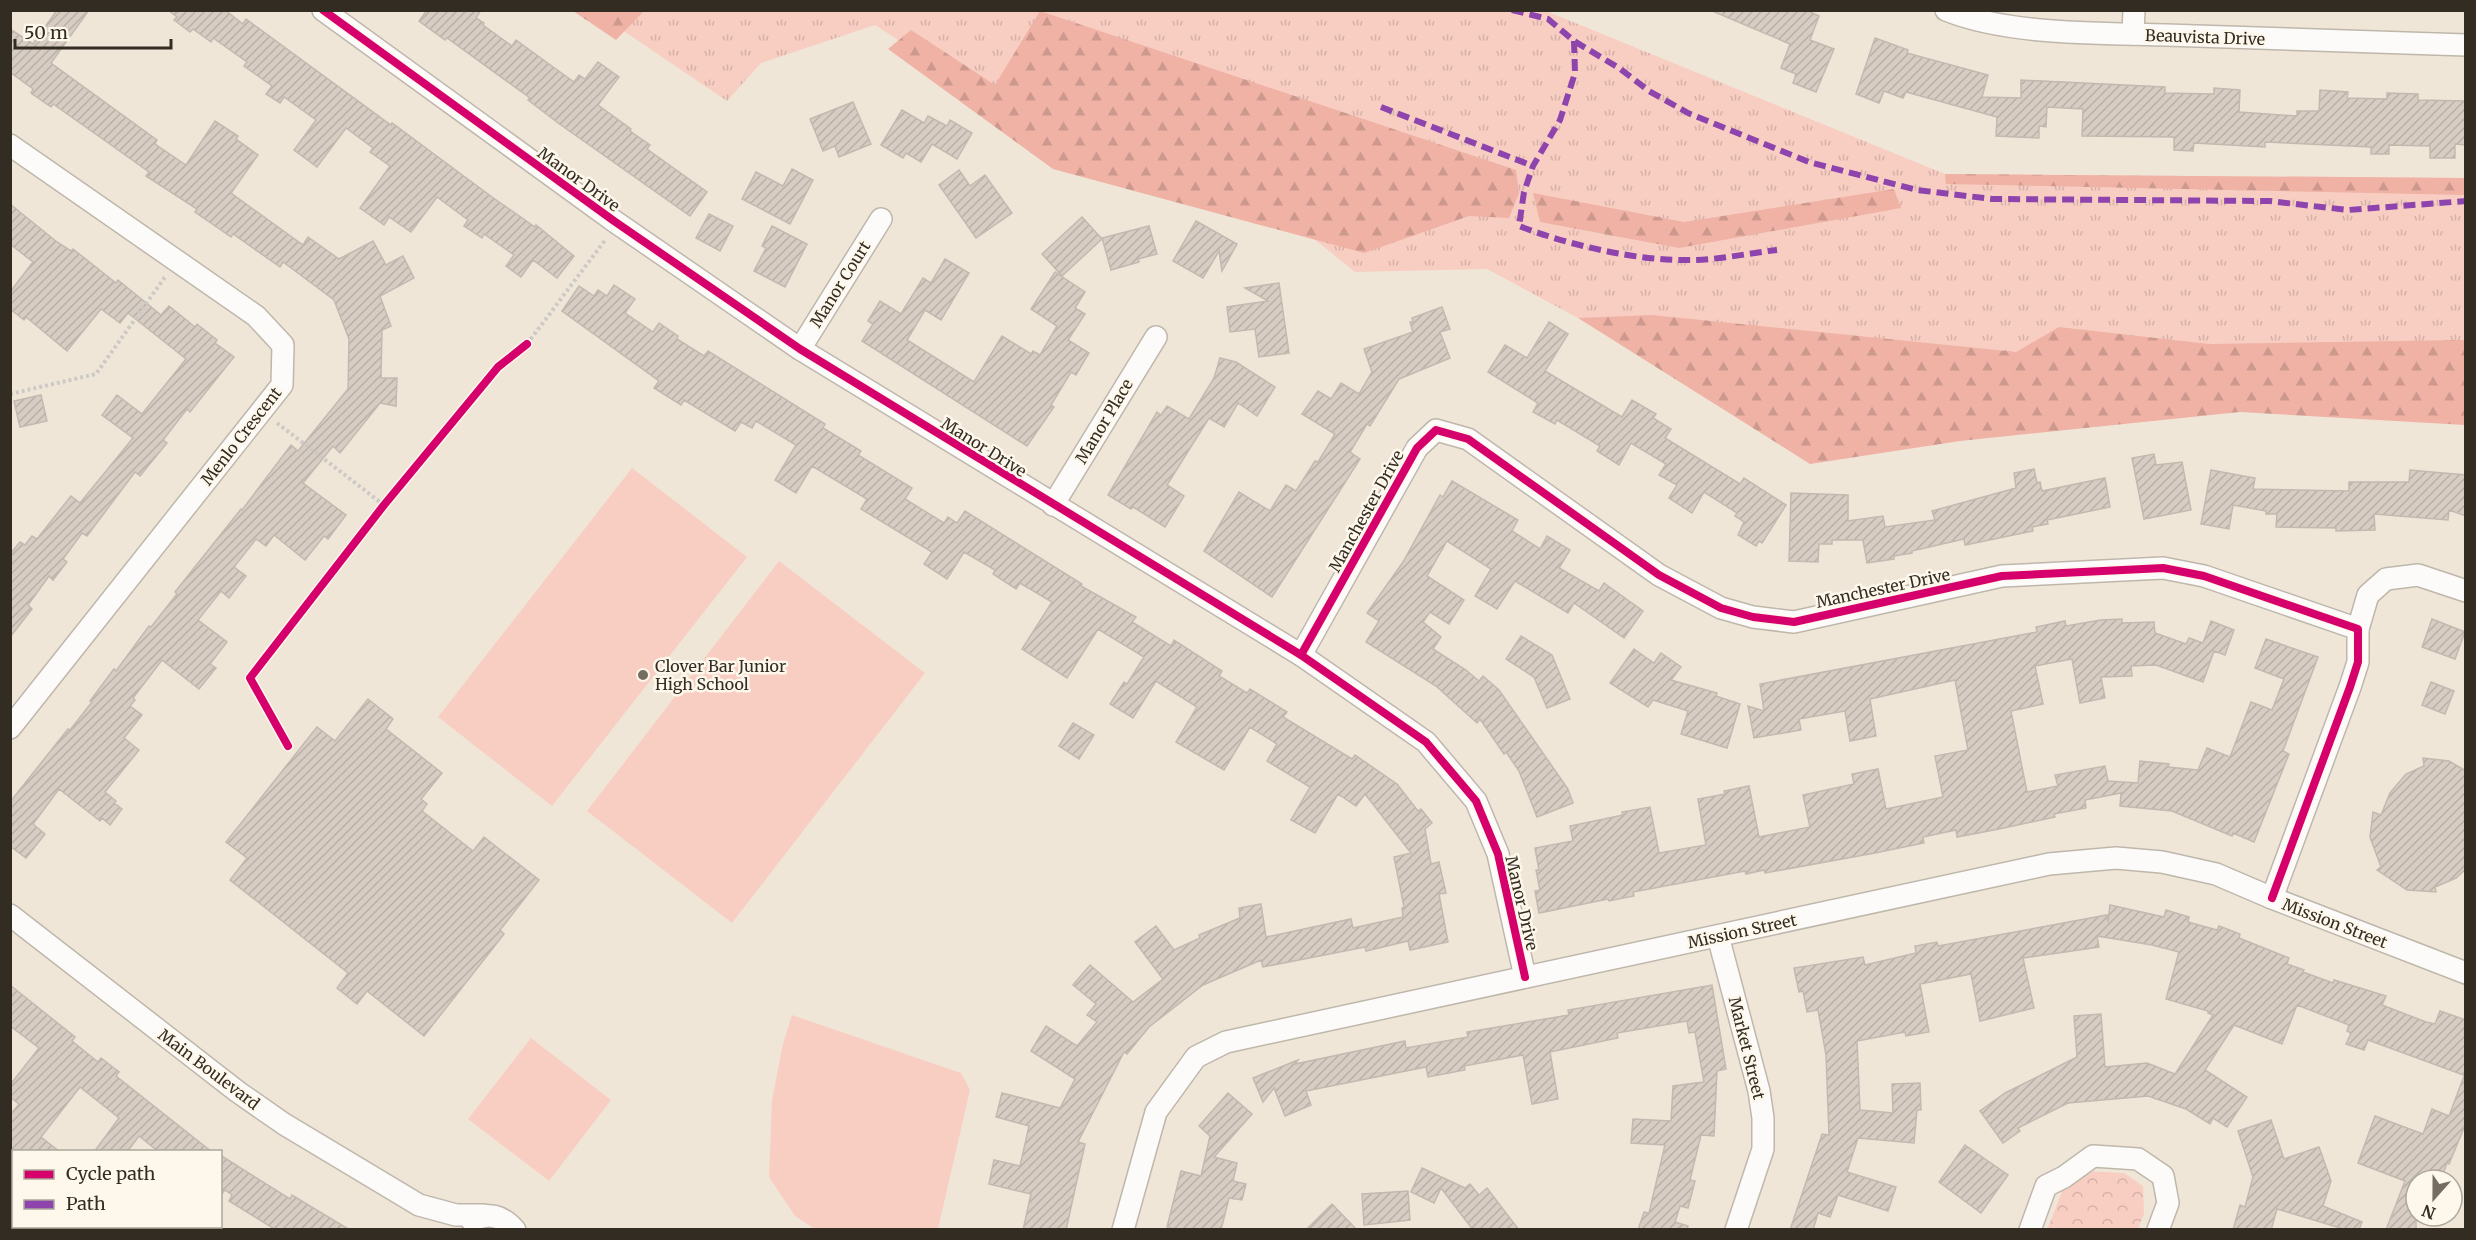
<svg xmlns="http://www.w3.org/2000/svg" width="2476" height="1240" font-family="Merriweather,serif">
	<defs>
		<pattern id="grass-tufts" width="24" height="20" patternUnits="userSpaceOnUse" patternTransform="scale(1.5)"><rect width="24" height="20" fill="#f8cec3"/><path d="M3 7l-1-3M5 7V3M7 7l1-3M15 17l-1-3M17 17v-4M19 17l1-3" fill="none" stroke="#d5b1a7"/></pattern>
		<pattern id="forest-firs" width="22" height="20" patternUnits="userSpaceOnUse" patternTransform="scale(1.5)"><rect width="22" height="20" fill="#efb2a5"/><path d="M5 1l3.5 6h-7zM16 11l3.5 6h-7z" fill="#cd998e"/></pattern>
		<pattern id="park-crowns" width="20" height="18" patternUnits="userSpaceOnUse" patternTransform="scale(1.5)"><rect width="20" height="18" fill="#f8cec3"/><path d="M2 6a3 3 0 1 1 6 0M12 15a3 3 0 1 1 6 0" fill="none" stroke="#d5b1a7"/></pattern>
		<pattern id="building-hatch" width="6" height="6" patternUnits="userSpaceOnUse" patternTransform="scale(1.5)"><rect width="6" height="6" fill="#d7cdc3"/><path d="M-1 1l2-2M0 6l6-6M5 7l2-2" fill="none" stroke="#b9b0a7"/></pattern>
	</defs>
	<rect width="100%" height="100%" fill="#f0e6d8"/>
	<polygon fill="url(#grass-tufts)" points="594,11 1546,11 1945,174 2465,178 2465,400 1578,318 1487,269 1355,272 1201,148 1050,140 875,25 761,63 727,101"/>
	<g fill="url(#forest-firs)">
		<polygon points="573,11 644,11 616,40"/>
		<polygon points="1040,11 1516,170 1519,193 1509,218 1469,216 1364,253 1053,169 888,49 911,30 995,85"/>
		<polygon points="1945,174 2465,178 2466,195 1946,184"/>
		<polygon points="1894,189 1901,208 1679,248 1540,222 1533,193 1684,222"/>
		<polygon points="1652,315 2016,352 2059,327 2209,344 2463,340 2466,340 2465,425 2240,412 1960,441 1810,464 1578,318"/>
	</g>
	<polygon fill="url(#park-crowns)" points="2086,1171 2124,1173 2143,1186 2144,1214 2138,1229 2047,1230 2065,1184"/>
	<g fill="#f8cec3">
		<polygon points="632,468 747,557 552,806 438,717"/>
		<polygon points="779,561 925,673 732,923 587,811"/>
		<polygon points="792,1015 961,1073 970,1090 938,1229 815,1229 795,1216 769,1177 772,1100 783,1044"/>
		<polygon points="531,1038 611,1100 549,1181 468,1119"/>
	</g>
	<g fill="url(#building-hatch)" stroke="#c3b9b0" stroke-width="1.5">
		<polygon points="57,10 89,10 51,63 157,140 155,144 186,165 215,121 238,136 236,139 258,155 231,193 303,245 308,237 339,259 373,241 386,265 403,256 414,278 380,296 391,326 382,330 381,378 397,378 396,406 380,403 340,453 333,446 303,483 346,515 328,539 324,536 305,560 274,535 266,546 256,539 234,567 246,576 229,598 221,591 198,620 227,642 210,664 216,668 199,689 162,660 133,698 135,700 130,706 142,715 124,738 139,750 105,792 116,801 114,803 122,809 110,825 102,818 100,821 59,789 33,824 45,834 26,858 10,846 10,802 68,729 70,730 92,702 90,701 114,669 116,671 149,626 151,627 177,594 175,592 241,509 242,510 291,445 298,451 348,389 349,339 334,300 283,262 280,267 233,234 231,237 195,212 197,209 146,176 149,172 104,140 53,104 51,107 31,93 33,89 10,72 10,29 33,44"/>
		<polygon points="168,10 225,10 243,24 246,19 391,125 392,123 492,197 535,227 536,225 574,256 557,278 533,260 521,277 506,266 514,255 484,234 482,238 464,226 468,220 437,197 411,232 389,217 384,225 360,208 390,166 370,152 373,148 346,128 317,167 294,150 316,120 284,97 280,103 266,94 272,86 244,66 247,62 213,38 211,42 193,29 190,32 174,20 177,17"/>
		<polygon points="427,10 481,10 476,18 484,23 483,25 512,46 516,40 574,82 579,75 585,79 598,62 619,77 598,105 631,129 630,131 650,145 647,149 707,192 690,216 558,123 528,100 530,98 447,38 445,40 419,21"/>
		<polygon points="1710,10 1806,10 1819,16 1810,40 1834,49 1816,92 1793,83 1796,74 1781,68 1790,44"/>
		<polygon points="1875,38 1908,50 1907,53 1988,75 1982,97 2021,98 2021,80 2165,87 2165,93 2214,94 2214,88 2240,90 2239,112 2297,116 2297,111 2319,111 2320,90 2348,92 2347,98 2387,99 2387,93 2418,94 2418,100 2466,101 2466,145 2455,144 2455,158 2430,158 2430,146 2389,145 2389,154 2371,154 2371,147 2265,142 2265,147 2194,143 2193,151 2174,150 2174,137 2082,136 2083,109 2047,107 2046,127 2039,126 2039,138 1996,136 1997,117 1906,92 1903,98 1884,91 1879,103 1856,94"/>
		<polygon points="853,102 871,144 839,157 835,146 823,151 810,119"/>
		<polygon points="902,110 924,123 928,116 947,126 950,120 972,133 957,159 932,144 921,162 906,153 903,158 881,145"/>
		<polygon points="792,169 813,180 790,224 742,199 756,172 783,186"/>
		<polygon points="959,170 970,186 985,175 1012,213 976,238 939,185"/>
		<polygon points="10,204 57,242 71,251 73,249 116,283 118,280 161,315 169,306 195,327 197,324 217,340 215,343 234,357 190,412 187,409 163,440 167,443 140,476 135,472 87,536 82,533 63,559 67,562 53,580 49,576 28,605 32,609 10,637 10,554 20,542 25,545 32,536 37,539 71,496 80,503 133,438 102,415 117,395 142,414 186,359 128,313 120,323 101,309 67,351 26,317 24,320 10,309 10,292 33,262 10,244"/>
		<polygon points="709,214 733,226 720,251 696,238"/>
		<polygon points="1082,217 1102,239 1062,276 1042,254"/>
		<polygon points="1196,221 1237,244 1222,271 1219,251 1203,278 1173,261"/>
		<polygon points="772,226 807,244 785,287 754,271 766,248 762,246"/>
		<polygon points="1149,226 1157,254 1138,259 1139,262 1111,270 1102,238"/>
		<polygon points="945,259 969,273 941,320 925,310 907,340 974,382 1002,336 1031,354 1033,351 1040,355 1057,326 1031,309 1055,272 1085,292 1075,308 1085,314 1068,340 1089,353 1076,375 1071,372 1051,405 1054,407 1027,446 862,341 873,324 868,321 880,301 901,314 923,278 931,283"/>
		<polygon points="1279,283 1289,353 1259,357 1255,329 1230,332 1227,307 1268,301 1245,288"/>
		<polygon points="614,285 635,299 625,313 653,332 659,323 678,336 677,339 704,356 708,351 825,424 823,428 861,451 858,455 912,488 905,499 944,523 948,517 957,523 965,511 1082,584 1081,586 1136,617 1132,622 1171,646 1174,640 1222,671 1219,676 1247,693 1250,689 1287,712 1283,717 1352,759 1355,755 1397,784 1418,811 1421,809 1432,823 1425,829 1431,864 1439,862 1446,893 1439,894 1448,942 1410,950 1408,941 1366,951 1365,947 1263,967 1261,960 1203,985 1149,1027 1127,1054 1124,1052 1078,1142 1085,1144 1066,1230 1023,1230 1031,1194 989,1184 994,1160 1020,1166 1029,1126 996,1117 1002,1093 1060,1108 1075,1079 1031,1051 1046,1026 1077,1046 1097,1022 1087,1015 1096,1004 1073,985 1090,965 1133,1002 1163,979 1135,942 1156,926 1174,950 1200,938 1199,935 1240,918 1239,908 1261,904 1266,937 1351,919 1353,928 1403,917 1402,908 1404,907 1394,857 1411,853 1365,794 1356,806 1338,794 1315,833 1291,820 1310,787 1267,761 1277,744 1250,727 1224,770 1176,742 1197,707 1156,681 1133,718 1110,704 1124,682 1127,684 1144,657 1098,629 1067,678 1022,649 1052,602 1020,583 1016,589 993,574 995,570 964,552 947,579 924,564 932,552 861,509 867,499 812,466 796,493 775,480 796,445 756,421 752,428 741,422 735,431 684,400 681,405 654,388 659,381 562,311 579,286 594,296 598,290 607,296"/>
		<polygon points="1442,307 1450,329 1440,332 1450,358 1399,379 1370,426 1367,424 1350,452 1360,459 1272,597 1204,551 1239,492 1270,511 1286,485 1296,491 1315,461 1318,462 1335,434 1302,414 1318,391 1331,399 1341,383 1359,394 1372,372 1364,349 1413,332 1410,322 1413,322 1412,318"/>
		<polygon points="1549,322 1568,334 1545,371 1622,417 1632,400 1656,414 1653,418 1671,429 1665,438 1740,484 1744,478 1786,505 1762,543 1759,541 1756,546 1738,535 1744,522 1735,516 1737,513 1704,492 1692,513 1669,498 1677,485 1659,475 1666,464 1631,443 1619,465 1597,451 1600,446 1557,420 1555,424 1533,412 1538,403 1488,372 1505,345 1527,358"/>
		<polygon points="1220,358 1236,362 1275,387 1257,416 1238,403 1224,427 1209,418 1167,485 1184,496 1165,527 1133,507 1131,509 1108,495 1157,412 1161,415 1167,406 1189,419 1214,378"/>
		<polygon points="41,395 47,421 20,427 14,401"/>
		<polygon points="2154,454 2156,465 2182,462 2191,510 2144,519 2132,458"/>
		<polygon points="2034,469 2037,483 2040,482 2042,491 2105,478 2110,507 2047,520 2048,524 2032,527 2033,531 1965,545 1964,539 1912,551 1912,553 1894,556 1894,559 1867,563 1863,540 1832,540 1832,544 1819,544 1818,562 1789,561 1791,493 1848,495 1848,521 1883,516 1885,527 1935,520 1932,511 2016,488 2014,473"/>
		<polygon points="2211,470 2255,478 2253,489 2349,491 2349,482 2409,482 2410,470 2466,475 2466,516 2449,510 2448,520 2374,514 2375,530 2336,531 2336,528 2276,527 2277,514 2266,514 2266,511 2233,505 2229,529 2201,524"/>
		<polygon points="1452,481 1518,520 1512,531 1540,549 1547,536 1570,550 1559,568 1599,591 1604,583 1643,611 1624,638 1574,603 1568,613 1515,581 1497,609 1475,596 1491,569 1447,541 1427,576 1464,600 1449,624 1430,612 1423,622 1441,637 1433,649 1466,670 1479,681 1483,676 1499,690 1568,789 1573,803 1537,817 1519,771 1506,752 1504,754 1480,719 1477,723 1436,686 1366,642 1379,621 1367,613 1403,562 1440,495 1443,497"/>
		<polygon points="2122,619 2122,623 2154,622 2155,633 2186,644 2189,638 2203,643 2211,621 2234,630 2225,655 2214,651 2203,682 2156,665 2131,666 2132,676 2101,677 2105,698 2080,703 2072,659 2035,666 2043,704 2011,711 2027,792 2058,786 2055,775 2105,766 2108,781 2138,783 2140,761 2169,764 2168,767 2198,770 2207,748 2230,757 2251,702 2272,710 2284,679 2255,668 2266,639 2318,657 2283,751 2289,754 2254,842 2233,833 2232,836 2172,811 2120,806 2121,793 2085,800 2086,808 2054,814 2055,817 1999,829 1957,837 1956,830 1923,837 1924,843 1875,853 1765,873 1764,870 1746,874 1745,871 1633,892 1634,896 1609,901 1608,899 1539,913 1535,891 1540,890 1536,870 1539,870 1535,848 1573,841 1570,826 1623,815 1622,812 1650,807 1659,853 1706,845 1698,799 1725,794 1724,791 1749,786 1759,837 1810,827 1803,795 1854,784 1852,774 1878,769 1886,809 1943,797 1935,756 1968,750 1955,680 1870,699 1876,736 1850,741 1845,711 1799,719 1801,730 1754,738 1748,706 1764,711 1760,684 2037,632 2036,627 2065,621 2066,626 2101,620"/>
		<polygon points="2432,619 2465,632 2455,659 2422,647"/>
		<polygon points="1521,636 1552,655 1570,699 1547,708 1534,677 1506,659"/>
		<polygon points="1634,649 1654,663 1661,653 1681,667 1671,680 1717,693 1716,696 1740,704 1727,748 1681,734 1688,711 1653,700 1648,707 1610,683"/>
		<polygon points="2431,682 2454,691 2445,714 2422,705"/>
		<polygon points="368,699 393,719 386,729 442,773 421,799 427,804 422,811 473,851 484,837 539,880 500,930 504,934 424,1036 367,991 357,1004 337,988 348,973 230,880 247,858 226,842 317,727 335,741"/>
		<polygon points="1073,723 1094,735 1079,759 1059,746"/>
		<polygon points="2423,758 2449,761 2466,771 2466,869 2456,878 2435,887 2436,892 2407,890 2377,870 2381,867 2370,837 2373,812 2381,815 2390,793 2406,774 2424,766"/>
		<polygon points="2110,905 2164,917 2166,910 2189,917 2188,922 2217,930 2219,926 2240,934 2239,938 2289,958 2287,964 2304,970 2303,972 2333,983 2334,980 2386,996 2382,1005 2426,1022 2435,1024 2440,1011 2466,1020 2466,1076 2368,1040 2364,1050 2346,1044 2351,1033 2347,1031 2349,1025 2297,1005 2282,1044 2234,1025 2205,1070 2247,1097 2227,1127 2213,1118 2210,1124 2186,1109 2148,1096 2068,1103 2018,1128 2020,1131 2003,1143 1980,1111 2005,1093 2077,1057 2074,1016 2101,1014 2105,1067 2147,1063 2175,1074 2213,1015 2208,1013 2208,1011 2166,999 2179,952 2152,945 2097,936 2099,947 2023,958 2034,1008 1980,1021 1971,974 1920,984 1929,1032 1906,1036 1905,1032 1857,1041 1860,1110 1893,1113 1892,1084 1920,1083 1921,1110 1917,1110 1914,1143 1858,1138 1847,1172 1896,1187 1888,1211 1838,1195 1830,1217 1818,1213 1813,1230 1790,1230 1822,1134 1829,1135 1826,1055 1818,1010 1807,1012 1803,991 1799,992 1794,968 1863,957 1865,965 1916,953 1915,946 1937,942 1938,946 2107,915 2108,922"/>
		<polygon points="10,985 75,1037 72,1041 98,1062 101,1058 119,1072 116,1076 212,1152 159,1152 139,1136 127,1152 94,1152 119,1118 80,1087 41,1137 60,1152 10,1152 10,1115 19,1104 10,1097 10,1085 39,1048 10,1026"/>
		<polygon points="1712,985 1726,1069 1717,1071 1714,1136 1701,1135 1690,1180 1695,1181 1688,1208 1680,1206 1675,1222 1688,1226 1687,1230 1638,1230 1644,1212 1649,1213 1665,1145 1631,1143 1633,1119 1671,1121 1673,1086 1704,1082 1695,1032 1689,1033 1687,1021 1617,1033 1618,1038 1550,1052 1558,1099 1532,1104 1523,1055 1464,1066 1465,1070 1428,1077 1426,1067 1306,1091 1311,1105 1285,1116 1274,1088 1263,1102 1253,1078 1298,1060 1295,1064 1405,1041 1406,1048 1468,1037 1467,1032 1569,1015 1568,1010"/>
		<polygon points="2464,1076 2466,1077 2466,1123 2449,1164 2447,1163 2441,1180 2416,1180 2416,1230 2386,1230 2405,1181 2358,1163 2375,1116 2423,1134 2432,1109 2449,1116"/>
		<polygon points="1228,1093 1252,1114 1214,1157 1237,1163 1233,1181 1246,1184 1242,1200 1229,1198 1221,1230 1178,1230 1167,1227 1181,1171 1201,1176 1210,1136 1199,1126"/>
		<polygon points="2271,1120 2284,1159 2319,1147 2331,1181 2323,1206 2362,1222 2359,1230 2347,1230 2277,1209 2271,1230 2233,1230 2240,1205 2245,1207 2253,1177 2238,1131"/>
		<polygon points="1965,1145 2008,1175 1981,1213 1939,1182"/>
		<polygon points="220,1155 290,1199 292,1195 350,1230 276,1230 229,1201 232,1195 225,1190 220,1196"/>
		<polygon points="1422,1168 1465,1188 1470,1184 1479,1195 1487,1188 1519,1230 1473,1230 1441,1188 1434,1203 1411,1192"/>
		<polygon points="1408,1191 1410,1220 1364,1225 1362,1194"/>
		<polygon points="1332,1204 1357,1230 1306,1230"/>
	</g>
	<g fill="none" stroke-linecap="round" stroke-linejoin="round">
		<defs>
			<g id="minor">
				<polyline points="323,10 614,221 800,349 1301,655 1426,742 1476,801 1498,854 1525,977"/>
				<path d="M1946,10C2007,35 2099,33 2166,35C2266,38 2366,42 2466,45"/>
				<polyline points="2133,34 2134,10"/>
				<polyline points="10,145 256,316 283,345 282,385 10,728"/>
				<polyline points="800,349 881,219"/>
				<polyline points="1053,505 1156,337"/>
				<polyline points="2358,629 2368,595 2386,579 2418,575 2466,591"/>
				<polyline points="1301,655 1417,448 1436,430 1468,439 1659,575 1721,608 1753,617 1794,622 2002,576 2163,568 2204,576 2358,629 2358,662 2350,687 2272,898"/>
				<polyline points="10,915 238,1092 284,1124 419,1205 456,1215 484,1215"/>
				<polyline points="1718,936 1759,1091 1763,1118 1763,1149 1736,1230"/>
				<path d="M472,1221C488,1211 503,1216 515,1230"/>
				<polyline points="1123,1230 1156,1112 1196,1057 1226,1042 2049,864 2116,858 2162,862 2216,874 2272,898 2466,973"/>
				<polyline points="2030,1230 2046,1186 2064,1177 2093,1156 2138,1159 2163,1176 2168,1203 2158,1230"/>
			</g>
		</defs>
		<use href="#minor" stroke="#beb7ab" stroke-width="24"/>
		<g stroke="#cdcac5" stroke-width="4" stroke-dasharray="3 3" stroke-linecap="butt">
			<polyline points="527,344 606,239"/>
			<polyline points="10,394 96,374 165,277"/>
			<polyline points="277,423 384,505"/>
		</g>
		<use href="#minor" stroke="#fdfbf9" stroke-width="21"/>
		<g stroke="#8e44ad" stroke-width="6" stroke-dasharray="12 6" stroke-linecap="butt">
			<polyline points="1512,10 1548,19 1574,41 1619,68 1649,91 1688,113 1809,162 1917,190 1992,199 2269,201 2348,210 2466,201"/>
			<path d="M1574,41L1575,73L1560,120L1533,166L1524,192L1519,226C1569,245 1636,261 1690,260C1719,260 1749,253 1777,250"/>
			<polyline points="1381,107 1533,166"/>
		</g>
		<defs>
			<g id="cycleway">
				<polyline points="323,10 614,221 800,349 1301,655 1426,742 1476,801 1498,854 1525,977"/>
				<polyline points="1301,655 1417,448 1436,430 1468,439 1659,575 1721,608 1753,617 1794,622 2002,576 2163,568 2204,576 2358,629 2358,662 2350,687 2272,898"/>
				<polyline points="288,746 250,678 384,505 498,367 527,344"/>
			</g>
		</defs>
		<use href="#cycleway" stroke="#fef7ec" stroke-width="11"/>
		<use href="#cycleway" stroke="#d6006c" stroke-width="8"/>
	</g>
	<circle fill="#756d62" stroke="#fef7ec" stroke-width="2" cx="643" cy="675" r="6"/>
	<g text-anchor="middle" stroke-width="5" stroke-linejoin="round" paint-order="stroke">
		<g font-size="16" fill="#332c22" stroke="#fef7ec">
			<text transform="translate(2205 37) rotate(2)" y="6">Beauvista Drive</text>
			<text transform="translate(579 179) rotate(36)" y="6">Manor Drive</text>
			<text transform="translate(840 284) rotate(-58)" y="6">Manor Court</text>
			<text transform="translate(1104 421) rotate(-59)" y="6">Manor Place</text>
			<text transform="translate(241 436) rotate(-52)" y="6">Menlo Crescent</text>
			<text transform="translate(984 447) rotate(32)" y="6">Manor Drive</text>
			<text transform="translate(1366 511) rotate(-61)" y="6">Manchester Drive</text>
			<text transform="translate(1883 588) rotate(-12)" y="6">Manchester Drive</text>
			<text transform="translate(1522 903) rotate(77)" y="6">Manor Drive</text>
			<text transform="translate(2335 923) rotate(21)" y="6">Mission Street</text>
			<text transform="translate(1742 931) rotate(-12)" y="6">Mission Street</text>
			<text transform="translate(1747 1048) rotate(76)" y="6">Market Street</text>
			<text transform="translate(209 1069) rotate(37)" y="6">Main Boulevard</text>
		</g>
		<g font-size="16" fill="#332c22" stroke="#fef7ec" text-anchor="start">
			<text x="655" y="672">Clover Bar Junior<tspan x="655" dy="18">High School</tspan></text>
		</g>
	</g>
	<rect width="2476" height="1240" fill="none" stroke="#332c22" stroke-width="24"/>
	<rect x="12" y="1150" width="210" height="78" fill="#fef7ec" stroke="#ada69b" stroke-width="1.5"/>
	<rect x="24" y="1170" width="30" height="9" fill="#d6006c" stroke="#ada69b" stroke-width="1.5"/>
	<text x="66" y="1180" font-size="18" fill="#332c22">Cycle path</text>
	<rect x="24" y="1200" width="30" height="9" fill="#8e44ad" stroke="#ada69b" stroke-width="1.5"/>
	<text x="66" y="1210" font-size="18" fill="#332c22">Path</text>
	<g transform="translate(2434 1198) rotate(201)"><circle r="28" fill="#fef7ec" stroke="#ada69b" stroke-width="1.5"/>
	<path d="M0-4.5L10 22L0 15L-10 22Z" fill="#756d62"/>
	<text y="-9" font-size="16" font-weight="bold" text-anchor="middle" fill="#332c22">N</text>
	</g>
	<path d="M15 39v9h156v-9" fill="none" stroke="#332c22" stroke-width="3"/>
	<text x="24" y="39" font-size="18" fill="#332c22" stroke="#fef7ec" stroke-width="4.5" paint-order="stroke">50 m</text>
</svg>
